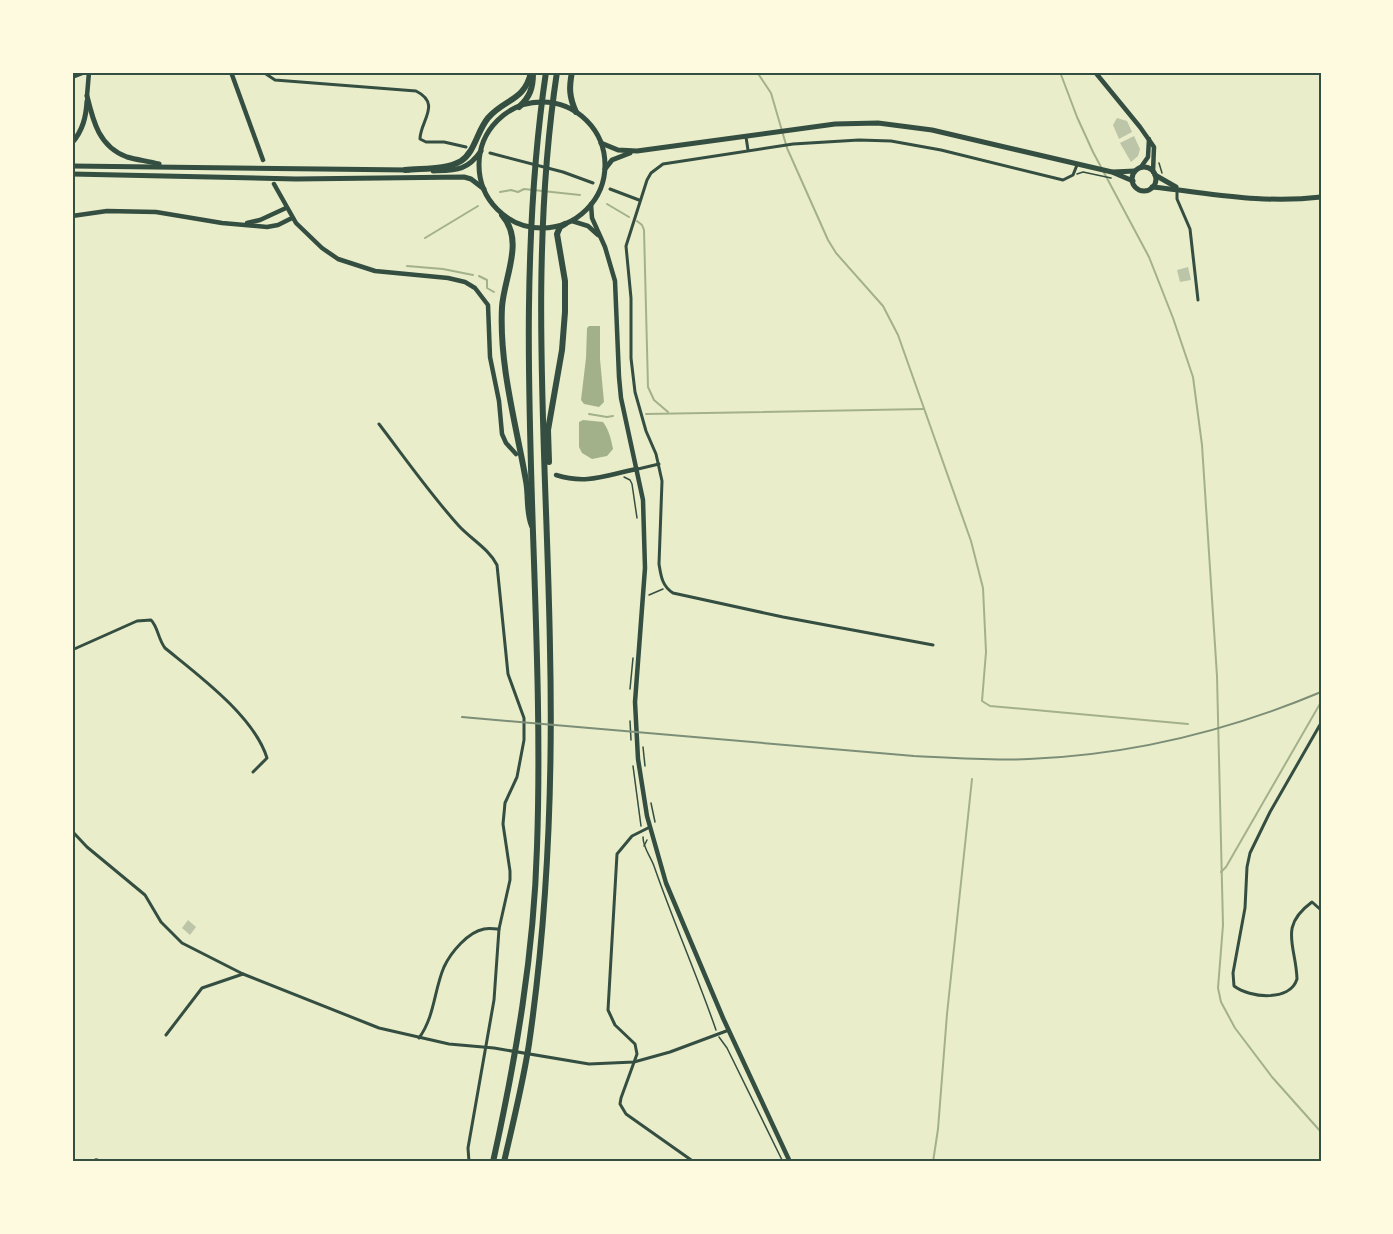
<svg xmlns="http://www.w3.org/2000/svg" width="1393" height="1234" font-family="Lato,sans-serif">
	<rect width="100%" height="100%" fill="#e9edc9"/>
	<g fill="#a3b18a">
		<polygon points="589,326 600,326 600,359 604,402 599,407 584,404 581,400 586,358 587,328"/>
		<path d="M583,420L603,422C609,430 611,439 613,449L607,456L592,459L582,453L579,447V422Z"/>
	</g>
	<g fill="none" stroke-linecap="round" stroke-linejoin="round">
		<g stroke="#a3b18a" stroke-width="2">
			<polyline points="757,72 771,93 787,148 828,240 836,253 883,306 898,335 971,541 983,588 986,652 982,701 990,706 1188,724"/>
			<polyline points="1060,72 1077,117 1093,152 1149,257 1173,318 1193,377 1202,445 1217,676 1223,925 1218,988 1221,1002 1235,1028 1272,1077 1321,1132"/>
			<polyline points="500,192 511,190 518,192 524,189 580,195"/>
			<polyline points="607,204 629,217"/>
			<polyline points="637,221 642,225 644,230 648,387 654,400 668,412"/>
			<polyline points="425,238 478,206"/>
			<polyline points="407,266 443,269 473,275"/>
			<polyline points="479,276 487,280 487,288 494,292"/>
			<polyline points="589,414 607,417 613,416"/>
			<polyline points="646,414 924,409"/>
			<polyline points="1221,872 1226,867 1321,702"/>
			<polyline points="933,1162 938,1129 947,1014 972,779"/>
		</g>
	</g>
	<g fill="#bcc5a7">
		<polygon points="1117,118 1127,121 1132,132 1119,139 1113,125"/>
		<polygon points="1134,136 1140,149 1138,156 1131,162 1120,143"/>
		<polygon points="1188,267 1191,280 1180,282 1177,270"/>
		<polygon points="188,920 196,927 190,935 182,928"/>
	</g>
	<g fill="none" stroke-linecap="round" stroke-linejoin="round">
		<g stroke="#344e41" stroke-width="1.5">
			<polyline points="1159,163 1162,173"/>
			<polyline points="1077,174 1083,172 1111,178"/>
			<polyline points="624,477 630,480 632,484 637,518"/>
			<polyline points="649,595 663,589"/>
			<polyline points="630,689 633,658"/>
			<polyline points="630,721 631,740"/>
			<polyline points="643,747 645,766"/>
			<polyline points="633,766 641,826"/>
			<polyline points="651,803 655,822"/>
			<path d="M643,837C643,848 650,855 654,866C673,921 697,975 716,1030"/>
			<polyline points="644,846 647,840"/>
			<polyline points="719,1037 727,1048 783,1162"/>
		</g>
		<polyline stroke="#344e41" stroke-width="1.5" points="90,1162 96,1159 107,1162"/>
		<g stroke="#344e41" stroke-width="3">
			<path d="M263,72L275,80L416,91C442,104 420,121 420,139L426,142H444L466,147"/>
			<polyline points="746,137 748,150"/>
			<polyline points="490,153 563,172 593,183"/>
			<polyline points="610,189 639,200"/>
			<polyline points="1177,190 1177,199 1190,229 1198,300"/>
			<path d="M379,424C405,458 430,494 459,526C471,539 489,549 497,565L508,674L524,718V740L517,777L505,803L503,824L510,871V880L499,929L494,1000L468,1148L469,1162"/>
			<polyline points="638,469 659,464"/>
			<path d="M933,645L783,617L673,593C662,586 661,576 659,564L662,481L656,454L646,431L635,392L631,358V298L626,246L647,180L651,173L663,164L793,144L859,140L891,141L941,150L1063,180L1073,175L1077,165"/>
			<path d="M72,650L137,621L151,620C158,627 158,639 165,648C198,675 254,716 267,758L253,772"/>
			<path d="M1321,723L1270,812L1250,853L1247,867L1245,908L1233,973L1234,986C1250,998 1290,1002 1297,979C1296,945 1278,927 1312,902L1321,910"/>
			<polyline points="650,827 632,836 617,854 608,1010 615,1025 635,1044 637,1054 621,1098 620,1104 626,1114 694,1162"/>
			<polyline points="72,831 87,847 145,895 161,922 182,943 243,974 379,1028 449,1044 494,1048 589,1064 634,1062 670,1052 729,1030"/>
			<polyline points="166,1035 202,988 243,974"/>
			<path d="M419,1038C435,1016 434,990 444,967C451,952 468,932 484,929C489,928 494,929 499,929"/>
		</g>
		<g stroke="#344e41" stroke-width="4.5">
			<polyline points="1095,72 1140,127 1154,147 1153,172"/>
			<polyline points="72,77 85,72"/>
			<polyline points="1141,167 1148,157 1149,139"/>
		</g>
		<g stroke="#344e41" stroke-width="4.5">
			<polyline points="231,72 263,160"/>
			<polyline points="87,96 89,72"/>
			<polyline points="274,184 296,223 322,248 338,259 375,271 448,278 465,282 475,288 488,305 490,357 499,401 502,434 506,443 516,454"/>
			<polyline points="591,204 592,218 605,247 615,281 619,377 621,398 643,500 645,568 635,702 638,759 647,816 666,883 723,1018 790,1162"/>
			<polyline points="72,216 107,211 156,212 222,223 267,227 278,225 292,218"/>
			<polyline points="572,221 588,226 598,235"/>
			<polyline points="247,223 260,220 286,208"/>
			<path d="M556,475C587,485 606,475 637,469"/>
		</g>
		<g stroke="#344e41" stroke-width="5">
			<circle cx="542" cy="165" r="63"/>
			<polyline points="601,143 618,150 637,151 835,124 878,123 932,130 1112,172 1133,181"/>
			<circle cx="1144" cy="179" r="12"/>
			<polyline points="605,169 612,160 630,153"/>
			<polyline points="1113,172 1135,171"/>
			<polyline points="1155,175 1176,187"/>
			<path d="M1152,187C1211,193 1260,204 1321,197"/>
		</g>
		<g stroke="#344e41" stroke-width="5">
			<path d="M87,96C93,121 99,147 127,157C137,160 148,161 159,164"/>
			<path d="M72,143C83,130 86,117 87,101"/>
			<polyline points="72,166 409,170"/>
			<path d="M433,171C456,170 467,171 481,151"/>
			<polyline points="72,174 296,179 464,177 471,179 484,189"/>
		</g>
		<g stroke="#344e41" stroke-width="6">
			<path d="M572,72C569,87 569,97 576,112"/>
			<path d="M519,107C530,97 533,88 533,73"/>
			<path d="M405,170C422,168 446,170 461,161C475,152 477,131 488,118C504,99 525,101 531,72"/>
			<path d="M502,215C525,241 504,277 502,307C499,365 516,424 526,481C529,496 526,511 532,526"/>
			<polyline points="549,462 548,430 562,350 565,312 565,281 557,234 560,227 565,224"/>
			<path d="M493,1162C516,1058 534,953 537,847C546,589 508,328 546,72"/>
			<path d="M504,1162C513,1123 523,1083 529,1044C548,913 553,781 550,649C547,457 528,263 557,72"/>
		</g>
		<path stroke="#7c8e77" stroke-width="2" d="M462,717L914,756C953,758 991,761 1029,759C1130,755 1228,731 1321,692"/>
	</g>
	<rect width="1393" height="1234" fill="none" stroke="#fefae0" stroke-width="147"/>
	<rect x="74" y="74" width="1246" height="1086" fill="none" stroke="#344e41" stroke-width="2"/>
</svg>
